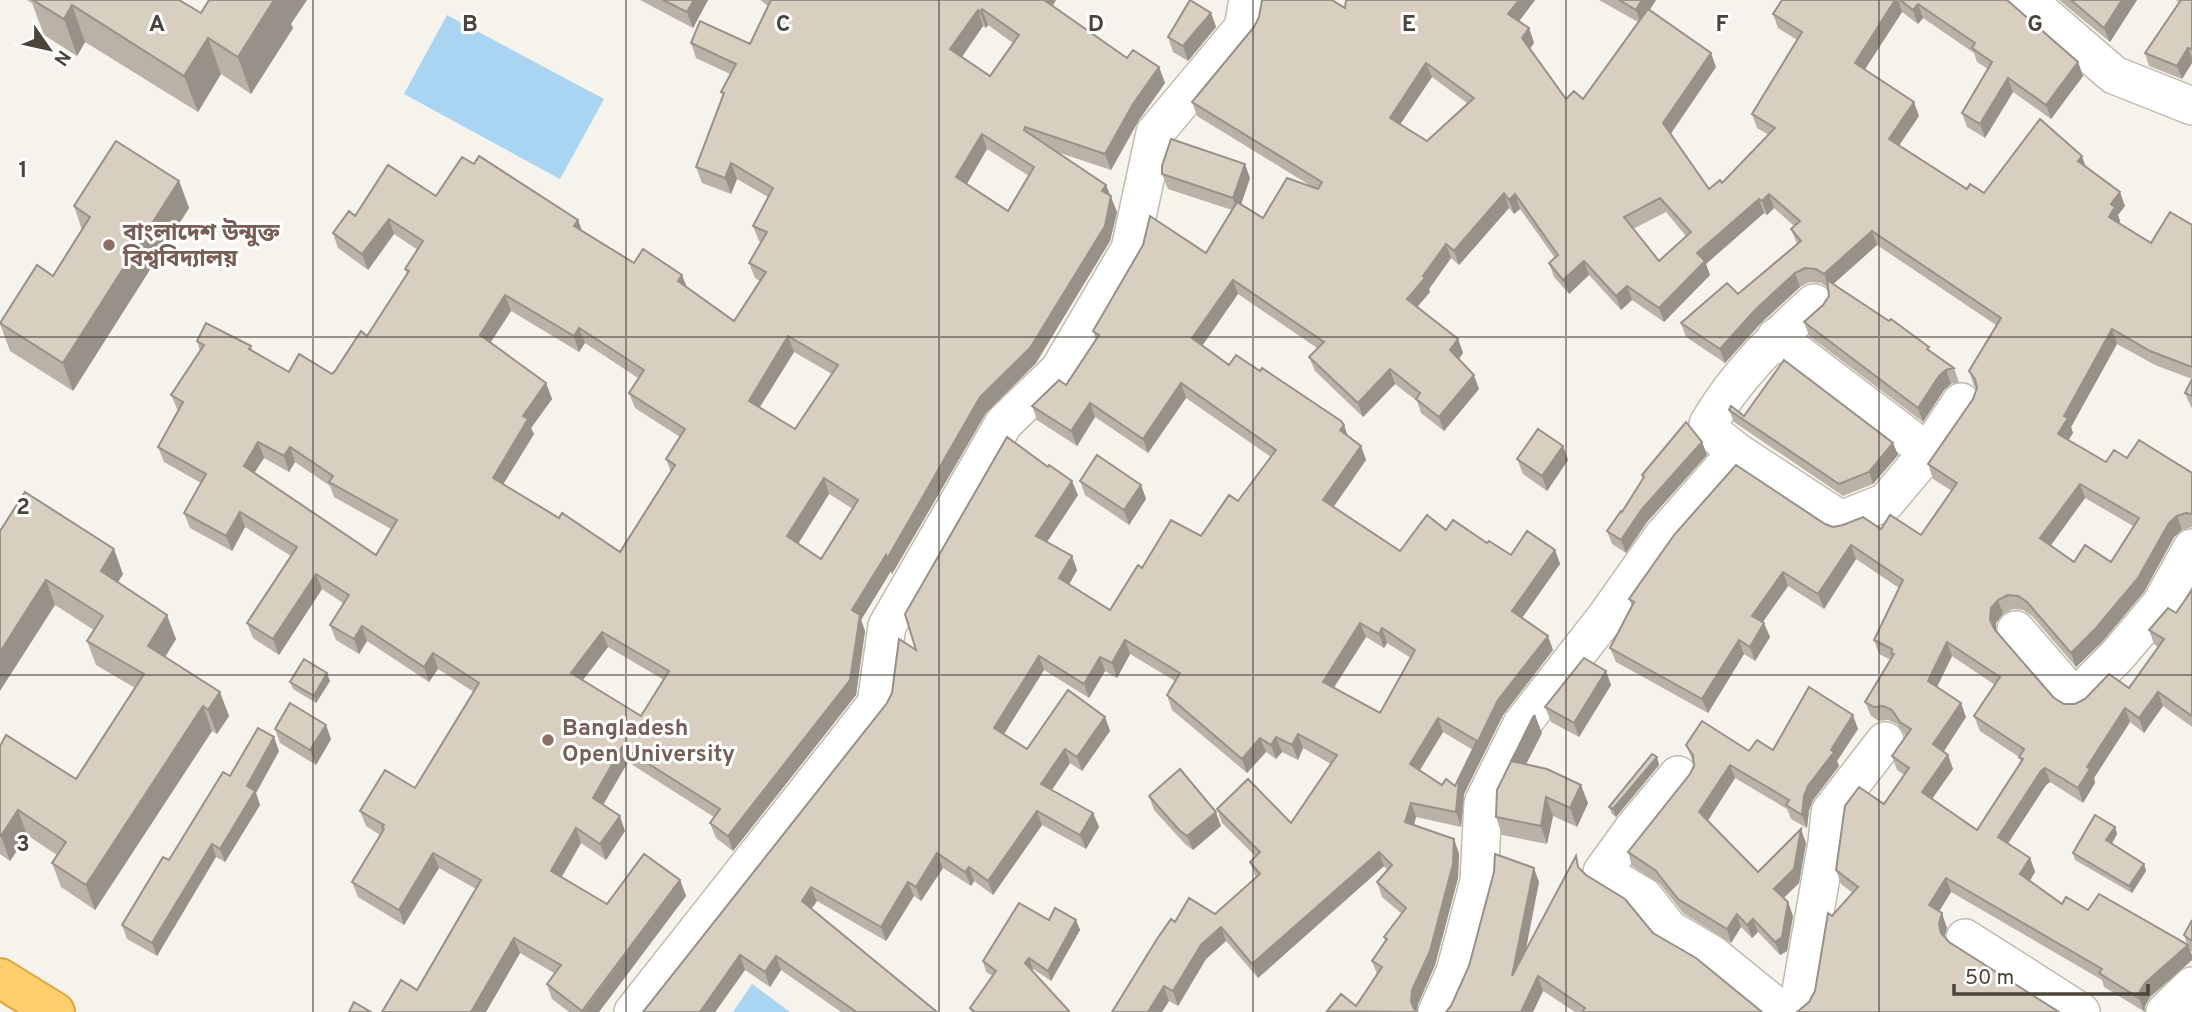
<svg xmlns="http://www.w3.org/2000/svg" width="2192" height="1012" font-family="Overpass,'Noto Sans Bengali',sans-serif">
	<rect width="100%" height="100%" fill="#f6f3ec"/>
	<g fill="#a9d4f2">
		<polygon points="447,15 604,99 560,179 404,94"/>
		<polygon points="752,984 790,1012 733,1012"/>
	</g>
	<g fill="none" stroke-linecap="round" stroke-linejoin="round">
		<defs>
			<g id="minor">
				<polyline points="2027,0 2114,75 2192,106"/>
				<path d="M1814,303C1774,339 1735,377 1708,424L1717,436L1737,452L1841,520L1886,502L1928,452L1961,402"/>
				<polyline points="1776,337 1928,452"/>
				<polyline points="2016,630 2075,698 2117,656 2161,604 2192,548"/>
				<polyline points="1678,775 1633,829 1602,872 1644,897 1669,929 1713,955 1783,1012"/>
				<polyline points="1965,938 2081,1012"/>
				<polyline points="633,1012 876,704 887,626 1004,423 1059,370 1130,249 1155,133 1243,28 1248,0"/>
				<polyline points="1437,1012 1455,972 1479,881 1483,803 1522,724 1605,618 1663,536 1737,452"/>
				<polyline points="1789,1012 1799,1002 1827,843 1830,812 1885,741"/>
				<polyline points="2165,1012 2192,986"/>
			</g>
			<polyline id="highway" points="0,978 55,1012"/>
		</defs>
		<use href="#minor" stroke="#c2bbae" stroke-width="40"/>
		<use href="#highway" stroke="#e0a43c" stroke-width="42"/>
		<use href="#minor" stroke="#fff" stroke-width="37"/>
		<use href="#highway" stroke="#ffcf6e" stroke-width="38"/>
	</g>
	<g fill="#bab2a6" fill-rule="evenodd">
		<polygon points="27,0 179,0 201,13 291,24 293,28 251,94 221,74 198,112 85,42 77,56 44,35 32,3"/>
		<polygon points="640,0 708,0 693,28"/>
		<path d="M760,0H1056L1052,6L1127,58L1159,67L1165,83L1139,120L1111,170L1057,152L1106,185L1117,212L1110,241L1036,363L986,413L892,574L891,571L861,620L865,631L856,695L733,851L716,838L710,823L714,817L628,762L603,805L625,831L606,860L581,843L562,877L607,904L680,880L686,896L599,1012H569L552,999L547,984L554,973L520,953L486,1012H382L417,990L476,889L439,868L404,925L358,897L352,882L380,835L366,826L360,811L415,788L474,692L438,669L429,682L367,641L359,654L336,640L330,625L343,603L322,589L279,655L253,638L247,623L291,556L245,527L232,551L190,528L184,513L201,483L164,462L158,447L178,411L171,395L200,351L197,341L251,346L253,352L289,372L332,374L367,336L407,274L405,269L418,250L394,234L368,270L338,248L333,233L355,216L436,196L474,164L578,220L582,230L634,263L687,287L734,321L760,281L755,278L749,263L761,242L759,241L753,226L768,197L737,179L731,194L702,183L696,167L723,97L721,92L730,74L696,58L691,43L750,44L768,6ZM988,25L1013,43L990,76L962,57L983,26L986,28ZM987,149L1029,176L1008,211L967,184ZM511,311L579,352L585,343L638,378L629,393L635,408L680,437L666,459L671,472L620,552L559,518L503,484L534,434L531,428L552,399L546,383L490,343ZM794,352L832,374L795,429L760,407ZM264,458L289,472L295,462L330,486L334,497L391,529L376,555L254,473ZM829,494L853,509L821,559L798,544ZM608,647L664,680L641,716L583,680Z"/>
		<path d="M1346,0H1535L1519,21L1529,28L1534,43L1530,49L1566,99H1583L1638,22L1599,0H1656L1649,10L1716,67L1671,134L1709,189L1722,183L1769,135L1757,128L1752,114L1797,40L1778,28L1773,14L1782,0H2007L2078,62L2083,76L2051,119L2013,92L1985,138L1967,127L1962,113L1988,69L1977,62L1974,53L1923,18L1918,24L1902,12L1865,69L1919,116L1899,145L1967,189L1984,193L2086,168L2125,206L2118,215L2120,221L2119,223L2151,243L2192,225V408L2191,407L2185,393L2192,379L2155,365L2117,344L2071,427L2073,433L2068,440L2106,462L2127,458L2192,473V527L2182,530L2174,537L2144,592L2102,642L2076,667L2032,616L2023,610L2013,609L2003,614L1996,623V631L2054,698L2064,704H2075L2129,688L2158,647L2154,644L2149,630L2176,613L2192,590V727L2163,706L2144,733L2130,722L2094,778L2095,783L2083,803L2050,782L2046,785L2008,843L2030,858L2035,872L2030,881L2062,904L2088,910L2187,944L2184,935L2192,920V952L2190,950L2192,955V960L2150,997L2145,1006V1012L2104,987L2102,980L1951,892L1939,912L1947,928L1809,1002L1815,991L1832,916L1853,893L1841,884L1836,870L1904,775L1897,770L1892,756L1906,737L1897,724L1888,720L1879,721L1871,716L1865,702L1891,660L1879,654L1874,640L1899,588L1856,559L1824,609L1788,586L1763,622L1770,637L1755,661L1744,654L1708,713L1616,662L1610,648L1632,606L1629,599L1825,524L1833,527L1881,529L1921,535L1952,491L1933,479L1928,464L1973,399L1977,389L1974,386L1969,371L1996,325L1877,245L1833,284L1954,368L1959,382L1951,384L1944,390L1923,422L1809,336L1804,322L1823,305L1829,296L1828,288L1821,283L1810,282L1800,287L1760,324L1725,363L1686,337L1681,323L1738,294L1797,244L1791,229L1794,226L1774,208L1767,215L1764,213L1706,264L1710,275L1664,322L1632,300L1621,310L1589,275L1569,294L1554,277L1549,263L1555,258L1520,209L1514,214L1509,208L1459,265L1451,258L1429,289L1430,292L1417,307L1458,339L1463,353L1459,359L1479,389L1444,431L1421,413L1417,401L1395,384L1363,417L1315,371L1309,357L1317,348L1238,294L1202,345L1229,365L1349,437L1361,446L1366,460L1333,507L1400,551L1446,530L1487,543L1511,555L1555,550L1560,564L1522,618L1553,650L1503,715L1464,794L1461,827L1416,817L1414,825L1454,839L1459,854L1458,878L1435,965L1418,1004L1356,1006L1377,974L1372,961L1385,941L1384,937L1402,914L1382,897L1377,882L1387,870L1384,866L1258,978L1226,941L1206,959L1178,1006L1169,1001L1162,1012H1112L1175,922L1215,914L1256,878L1250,862L1256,857L1222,823L1217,809L1291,823L1331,764L1303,748L1298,760L1282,752L1276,759L1266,752L1247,773L1172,710L1167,695L1175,681L1130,654L1117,678L1105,671L1089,698L1044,670L1004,734L1027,749L1105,717L1110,731L1082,771L1070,763L1052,790L1093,813L1099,827L1086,849L1042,825L993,895L974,881L971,886L943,868L921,901L914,896L886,941L817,901L811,909L937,1012H841L781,970L770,987L745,970L715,1012H643L887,703L916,650L1078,495L1047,542L1072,556L1077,570L1069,584L1110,610L1142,568L1201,536L1238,501L1271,457L1186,398L1148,453L1095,417L1077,446L1037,420L1032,406L1066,385L1096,340L1093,331L1206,253L1232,210L1168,189L1162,174L1250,178L1241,205L1263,218L1311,186L1197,116L1192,102L1345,8ZM1432,77L1467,103L1427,141L1400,124ZM1666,212L1686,236L1659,261L1633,229ZM2085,498L2133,526L2111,562H2074L2051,545ZM1366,637L1384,648L1387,643L1411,658L1380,713L1334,688ZM1952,656L1995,685L1974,716L1980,731L2019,757L2021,762L1977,830L1932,799L1953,769L1948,755L1943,752L1966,717L1937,687ZM1443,732L1473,750L1455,786L1442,785L1420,770Z"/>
		<polygon points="2059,0 2137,0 2110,42"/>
		<polygon points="2176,0 2192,0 2192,63 2182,79 2149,66 2145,53 2179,3"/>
		<polygon points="1211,13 1216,27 1188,61 1173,52 1168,37"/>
		<polygon points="179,181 189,208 73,391 10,351 0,324 53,276 82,230 74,206"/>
		<polygon points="1729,410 1744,416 1893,443 1898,455 1873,484 1843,496 1734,422"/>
		<polygon points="1702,442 1707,455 1647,522 1626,553 1612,544 1607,531 1622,512 1643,478 1642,475"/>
		<polygon points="1563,446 1568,460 1547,491 1523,474 1517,459"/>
		<polygon points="1080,481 1141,485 1146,499 1129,525 1085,495"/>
		<polygon points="0,531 123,574 118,582 176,639 165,657 229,716 217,734 212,731 95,910 61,887 52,863 57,855 27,835 10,861 0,854 0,746 76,779 135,688 96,665 87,641 94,630 55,605"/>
		<polygon points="1606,671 1611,685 1579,737 1551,722 1545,707"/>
		<polygon points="330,681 316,703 293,689 290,682"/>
		<polygon points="275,729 331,739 316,765 280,743"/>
		<polygon points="1858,729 1837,761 1839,766 1813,800 1809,810 1807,828 1791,819 1787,809 1735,778 1708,821 1758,872 1806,843 1799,883 1784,898 1788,902 1793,916 1787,951 1780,955 1758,932 1752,938 1741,927 1731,943 1683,913 1660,884 1632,866 1628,852 1690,774 1694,766 1693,762 1686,745 1749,751 1773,750"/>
		<polygon points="1542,733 1526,764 1588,803 1577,827 1553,816 1547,844 1502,835 1496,817"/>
		<polygon points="279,751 256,793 260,805 225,862 216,857 157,956 127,939 122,925 230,776"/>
		<polygon points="1657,757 1659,765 1616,817 1612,814 1609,807"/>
		<polygon points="1149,796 1221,826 1193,850 1185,844 1154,810"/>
		<polygon points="2115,827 2117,834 2112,844 2144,864 2146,871 2132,893 2075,860 2073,853"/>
		<polygon points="1581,871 1653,933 1762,1012 1575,1012 1543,991 1533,1012 1446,1012 1539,882 1525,951"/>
		<polygon points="1049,920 1076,920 1080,930 1051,981 1033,969 1032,970 1069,1012 971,1012 970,1008 993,976 986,972 983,961"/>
	</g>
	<g fill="#979187">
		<polygon points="274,0 307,0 291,24 293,28 251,94 238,57"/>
		<polygon points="694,0 708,0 693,28 687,12"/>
		<polygon points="1043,0 1056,0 1048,14"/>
		<polygon points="1519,0 1535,0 1514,28 1508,14"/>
		<polygon points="1642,0 1656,0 1641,24 1636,10"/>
		<polygon points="1895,0 1898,0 1902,12 1860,77 1855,63"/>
		<polygon points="2122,0 2137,0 2110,42 2104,28"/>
		<polygon points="1918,4 1923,18 1918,24 1913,10"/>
		<polygon points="72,5 85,42 77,56 64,19"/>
		<polygon points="982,9 988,25 986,28 980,12"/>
		<polygon points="978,10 983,26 956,65 950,49"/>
		<polygon points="1211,13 1216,27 1188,61 1183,46"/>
		<polygon points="1529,28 1534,43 1527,52 1522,38"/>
		<polygon points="208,38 221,74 198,112 184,76"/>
		<polygon points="2188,48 2192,58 2192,63 2182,79 2177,66"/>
		<polygon points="1711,53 1716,67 1668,137 1663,123"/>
		<polygon points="2078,62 2083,76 2051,119 2046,105"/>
		<polygon points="1426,63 1432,77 1395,132 1390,118"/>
		<polygon points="1159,67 1165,83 1139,120 1111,170 1105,154 1133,104"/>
		<polygon points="2008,78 2013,92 1985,138 1980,124"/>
		<polygon points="1914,102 1919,116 1894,153 1889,139"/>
		<polygon points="982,134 987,149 962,192 956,177"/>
		<polygon points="2082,156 2087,170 2078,161"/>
		<polygon points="731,163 737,179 731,194 725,178"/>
		<polygon points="1245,164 1250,178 1238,213 1233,198"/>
		<polygon points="179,181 189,208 73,391 63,363"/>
		<polygon points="1106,185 1117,212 1110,241 1036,363 986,413 892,574 891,571 861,620 865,631 856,695 733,851 728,836 852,610"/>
		<polygon points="2120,192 2125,206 2118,215 2120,221 2114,231 2109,217 2111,204"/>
		<polygon points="1504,193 1509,208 1459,265 1454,251"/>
		<polygon points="1515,194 1520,209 1514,214 1509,200"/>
		<polygon points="1769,194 1774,208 1767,215 1762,201"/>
		<polygon points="1759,199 1764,213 1706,264 1710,275 1664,322 1659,308 1697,253"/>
		<polygon points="389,219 394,234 368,270 362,254"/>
		<polygon points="578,220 583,235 574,226"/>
		<polygon points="1872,231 1877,245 1829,288 1824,274"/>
		<polygon points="1446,244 1451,258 1429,289 1430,292 1412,313 1407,299"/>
		<polygon points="1584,261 1589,275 1569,294 1563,280"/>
		<polygon points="1795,273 1800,287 1760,324 1725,363 1720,349 1755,310"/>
		<polygon points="682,275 688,290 678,281"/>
		<polygon points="1233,280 1238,294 1198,352 1192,338"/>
		<polygon points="1627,286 1632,300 1621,310 1616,296"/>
		<polygon points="505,295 511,311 485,351 480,335"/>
		<polygon points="579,328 585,343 579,352 574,336"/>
		<polygon points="2112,329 2117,344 2071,427 2073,433 2063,449 2058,434 2064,416"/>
		<polygon points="788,336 794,352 754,416 749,401"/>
		<polygon points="1458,339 1463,353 1455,364 1450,350"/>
		<polygon points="1390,369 1395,384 1363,417 1358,403"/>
		<polygon points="1946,370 1951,384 1944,390 1923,422 1918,408 1939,376"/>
		<polygon points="1474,375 1479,389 1444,431 1439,417"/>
		<polygon points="546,383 552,399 531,428 534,434 498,493 493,478 523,416"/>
		<polygon points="1181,383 1186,398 1148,453 1143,439"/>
		<polygon points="1090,403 1095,417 1077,446 1071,431"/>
		<polygon points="1344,425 1349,439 1340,430"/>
		<polygon points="258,442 264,458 249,481 244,466"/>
		<polygon points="1702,442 1707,455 1647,522 1626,553 1621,540 1642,509"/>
		<polygon points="1893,443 1898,455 1873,484 1869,472"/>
		<polygon points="1361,446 1366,460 1328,515 1323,500"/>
		<polygon points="1563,446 1568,460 1547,491 1542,476"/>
		<polygon points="290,447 295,462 289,472 284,456"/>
		<polygon points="824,478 829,494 793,552 787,536"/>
		<polygon points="1072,481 1078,495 1041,551 1036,536"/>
		<polygon points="2080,484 2085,498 2046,552 2040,538"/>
		<polygon points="1141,485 1146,499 1129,525 1124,510"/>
		<polygon points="240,512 245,527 232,551 226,536"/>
		<polygon points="2177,516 2182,530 2174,537 2144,592 2102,642 2076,667 2071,653 2169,523"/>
		<polygon points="1851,545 1856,559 1824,609 1818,594"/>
		<polygon points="114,549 123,574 110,595 101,571"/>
		<polygon points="1555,550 1560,564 1517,625 1512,611"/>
		<polygon points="1072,556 1077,570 1065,592 1059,578"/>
		<polygon points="1783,572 1788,586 1757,630 1752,616"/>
		<polygon points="316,574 322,589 279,655 273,639"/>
		<polygon points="46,580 55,605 0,691 0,652"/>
		<polygon points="1998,600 2003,614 1996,623 1996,635 1990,620 1991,608"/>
		<polygon points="167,615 176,639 157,670 148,646"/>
		<polygon points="1360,623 1366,637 1328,696 1323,682"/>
		<polygon points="1764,623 1770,637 1755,661 1750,647"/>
		<polygon points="362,626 367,641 359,654 354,639"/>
		<polygon points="1382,628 1387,643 1384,648 1379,634"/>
		<polygon points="602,632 608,647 577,688 571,673"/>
		<polygon points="1548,636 1553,650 1503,715 1464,794 1461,827 1456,812 1459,780 1498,700"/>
		<polygon points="1125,640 1130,654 1117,678 1112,663"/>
		<polygon points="1739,640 1744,654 1708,713 1702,699"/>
		<polygon points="1947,642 1952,656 1933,695 1928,681"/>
		<polygon points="433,653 438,669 429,682 424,667"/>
		<polygon points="1039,656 1044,670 999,742 994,728"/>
		<polygon points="1100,657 1105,671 1089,698 1084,684"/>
		<polygon points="1606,671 1611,685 1579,737 1574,723"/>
		<polygon points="327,673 330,681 316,703 314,696"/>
		<polygon points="220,692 229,716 217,734 208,710"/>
		<polygon points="2158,692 2163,706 2144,733 2139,718"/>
		<polygon points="1961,703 1966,717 1939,759 1933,744"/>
		<polygon points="203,706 212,731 95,910 86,885"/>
		<polygon points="2125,708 2130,722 2094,778 2095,783 2083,803 2078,788 2087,767"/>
		<polygon points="1535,715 1542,733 1518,780 1511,761"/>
		<polygon points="1853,715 1858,729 1837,761 1839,766 1813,800 1809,810 1807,828 1802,815 1804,796 1808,786"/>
		<polygon points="1105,717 1110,731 1082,771 1077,757"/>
		<polygon points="1438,718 1443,732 1415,778 1410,764"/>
		<polygon points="326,725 331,739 316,765 310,750"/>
		<polygon points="1298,734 1303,748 1298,760 1292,745"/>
		<polygon points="274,737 279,751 256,793 260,805 225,862 220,849 247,786"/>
		<polygon points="1276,737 1282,752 1276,759 1271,745"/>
		<polygon points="1260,738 1266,752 1247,773 1242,759"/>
		<polygon points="622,747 628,762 598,813 593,798"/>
		<polygon points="1065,749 1070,763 1046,798 1041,784"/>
		<polygon points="1948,755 1953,769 1927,806 1922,792"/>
		<polygon points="1657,757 1659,765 1616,817 1613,809"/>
		<polygon points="1730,765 1735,778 1704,826 1699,812"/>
		<polygon points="2045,768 2050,782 2046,785 2003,851 1998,837 2041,771"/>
		<polygon points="1581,785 1588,803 1577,827 1570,808"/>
		<polygon points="1546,797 1553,816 1547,844 1541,826"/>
		<polygon points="1411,803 1416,817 1411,836 1405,822"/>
		<polygon points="18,810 27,835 10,861 1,836"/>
		<polygon points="1037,811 1042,825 993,895 988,881"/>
		<polygon points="1216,812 1221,826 1193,850 1187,836"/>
		<polygon points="1093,813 1099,827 1086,849 1080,835"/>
		<polygon points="620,816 625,831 606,860 600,844"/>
		<polygon points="2115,827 2117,834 2109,848 2106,840"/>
		<polygon points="576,828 581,843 556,886 551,871"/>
		<polygon points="1801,829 1806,843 1799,883 1779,902 1774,889"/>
		<polygon points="1454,839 1459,854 1458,878 1435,965 1418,1004 1417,1012 1415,1012 1411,1001 1412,990"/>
		<polygon points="212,844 216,857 157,956 152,943"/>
		<polygon points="1379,852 1384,866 1258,978 1252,964"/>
		<polygon points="433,853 439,868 404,925 399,910"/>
		<polygon points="937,853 943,868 921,901 916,887"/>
		<polygon points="2030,858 2035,872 2025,888 2020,874"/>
		<polygon points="2144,864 2146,871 2132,893 2129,886"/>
		<polygon points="969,867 974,881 971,886 965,872"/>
		<polygon points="1534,868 1539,882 1518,990 1512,976"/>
		<polygon points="1946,878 1951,892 1934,919 1929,905"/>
		<polygon points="680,880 686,896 599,1012 583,1012"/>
		<polygon points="908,882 914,896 886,941 881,927"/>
		<polygon points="811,887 817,901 807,915 802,901"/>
		<polygon points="1788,902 1793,916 1787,951 1780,955 1775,942"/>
		<polygon points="1942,913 1947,928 1944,938 1941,933 1939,924"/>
		<polygon points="1737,914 1741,927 1731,943 1727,929"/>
		<polygon points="1753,919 1758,932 1752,938 1747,925"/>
		<polygon points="1076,920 1080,930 1051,981 1048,971"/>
		<polygon points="1221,927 1226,941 1206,959 1178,1006 1173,991 1201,945"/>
		<polygon points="514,938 520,953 486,1012 471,1012"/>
		<polygon points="2188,945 2192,955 2192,960 2150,997 2145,1006 2144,1012 2139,998 2140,991 2145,983"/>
		<polygon points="740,955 745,970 715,1012 700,1012"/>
		<polygon points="776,956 781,970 770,987 765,972"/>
		<polygon points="1029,958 1033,969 1029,973 1025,963"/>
		<polygon points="1538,976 1543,991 1533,1012 1521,1012"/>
		<polygon points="1164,986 1169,1001 1162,1012 1148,1012"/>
	</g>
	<g fill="#d8cfc1" stroke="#979187" stroke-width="2" fill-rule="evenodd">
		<polygon points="33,0 179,0 201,13 209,0 274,0 238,57 208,38 184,76 72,5 64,19"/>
		<polygon points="663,0 694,0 687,12"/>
		<path d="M771,0H1044L1127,58L1133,50L1159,67L1133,104L1105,154L1025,127L1024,130L1106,185L1102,191L1111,196L1105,226L1030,348L980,397L887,559L886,555L852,610L860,615L850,680L728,836L710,823L720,809L622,747L593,798L620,816L600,844L576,828L551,871L607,904L644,854L680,880L582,1011L547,984L561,965L514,938L471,1012H382L401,980L417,990L481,880L433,853L399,910L352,882L384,829L382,827L384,825L360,811L385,770L415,788L479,683L433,653L424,667L362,626L354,639L330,625L349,595L316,574L273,639L247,623L297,547L240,512L226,536L184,513L206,474L158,447L183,402L171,395L204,345L197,341L206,323L251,346L249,349L289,372L299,354L332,374L335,371L361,331L367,336L409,271L405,269L423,241L389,219L362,254L333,233L349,211L355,216L388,165L436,196L462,157L474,164L479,156L578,220L574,226L634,263L643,249L682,275L678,281L734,321L766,272L749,263L767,232L753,226L773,188L731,163L725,178L696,167L724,93L721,92L736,64L691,43L700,21L750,44ZM982,9L1019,35L990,76L950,49L978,10L980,12ZM982,134L1034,167L1008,211L956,177ZM505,295L574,336L579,328L644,370L629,393L685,429L666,459L675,465L620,552L562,513L559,518L493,478L528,419L523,416L546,383L480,335ZM788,336L838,365L795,429L749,401ZM258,442L284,456L290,447L333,476L329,482L397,520L376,555L244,466ZM824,478L858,500L821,559L787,536ZM602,632L669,671L641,716L571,673Z"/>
		<polygon points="1190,0 1211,13 1183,46 1168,37"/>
		<path d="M1262,0H1332L1345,8L1346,0H1519L1508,14L1529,28L1522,38L1566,99L1574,91L1583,99L1648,9L1711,53L1663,123L1709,189L1720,180L1722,183L1775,128L1752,114L1802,32L1773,14L1782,0H1895L1855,63L1914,102L1889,139L1967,189L1970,184L1984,193L2040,119L2082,156L2078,161L2120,192L2111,204L2115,207L2109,217L2151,243L2170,212L2192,225V367L2150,351L2112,329L2064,416L2068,418L2058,434L2106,462L2114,450L2127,458L2139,440L2192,473V514L2186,513L2177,516L2169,523L2138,578L2096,628L2071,653L2027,602L2018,596L2008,595L1998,600L1991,608L1990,620L1995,630L2054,698L2064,704H2075L2085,699L2109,674L2129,688L2164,639L2149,630L2168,608L2176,613L2192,590V716L2158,692L2139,718L2125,708L2087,767L2090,769L2078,788L2045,768L2041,771L1998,837L2030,858L2020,874L2062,904L2066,897L2088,910L2099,894L2188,945L2145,983L2140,991L2139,998L2099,973L2102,969L1946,878L1929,905L1942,913L1939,924L1941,933L1949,942L2059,1012H1797L1809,1002L1815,991L1828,913L1832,916L1858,887L1836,870L1845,806L1859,787L1884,804L1909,768L1892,756L1911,729L1900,722L1892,710L1883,706L1874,707L1865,702L1894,654L1891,653L1892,649L1874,640L1903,580L1851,545L1818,594L1783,572L1752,616L1764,623L1750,647L1739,640L1702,699L1610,648L1634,602L1629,599L1674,535L1736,465L1825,524L1833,527L1843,525L1863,517L1881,529L1890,515L1921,535L1957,483L1928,464L1973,399L1977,388L1975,379L1969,371L2001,318L1872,231L1824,274L1816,269L1805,268L1795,273L1755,310L1720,349L1681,323L1727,283L1738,294L1801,241L1791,229L1800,221L1769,194L1762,201L1759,199L1697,253L1705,261L1659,308L1627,286L1616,296L1584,261L1563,280L1549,263L1558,255L1515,194L1509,200L1504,193L1454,251L1446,244L1423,276L1425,278L1407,299L1458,339L1450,350L1474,375L1439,417L1416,399L1420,393L1390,369L1358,403L1309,357L1324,342L1233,280L1192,338L1229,365L1236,355L1260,371L1262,368L1341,421L1344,425L1340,430L1361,446L1323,500L1400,551L1427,515L1446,530L1453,520L1487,543L1489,541L1511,555L1527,531L1555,550L1512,611L1548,636L1498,700L1459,780L1456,812L1411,803L1405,822L1454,839L1453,864L1430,951L1412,990L1411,1001L1414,1009L1417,1012L1327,1011L1341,994L1356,1006L1382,967L1372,961L1387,939L1384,937L1406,908L1377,882L1392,865L1379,852L1252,964L1221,927L1201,945L1173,991L1164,986L1148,1012H1112L1157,939L1171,919L1175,922L1189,898L1215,914L1260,874L1250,862L1260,852L1217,809L1248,779L1291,823L1337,755L1298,734L1292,745L1276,737L1271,745L1260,738L1242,759L1167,695L1180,673L1125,640L1112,663L1100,657L1084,684L1039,656L994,728L1027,749L1068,690L1105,717L1077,757L1065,749L1041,784L1093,813L1080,835L1037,811L988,881L969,867L965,872L937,853L916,887L908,882L881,927L811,887L802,901L937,1012H855V1011L776,956L765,972L740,955L700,1012H643L887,703L892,693L899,639L916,650L905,614L1007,437L1048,467L1049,465L1072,481L1036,536L1072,556L1059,578L1110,610L1138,565L1142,568L1171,520L1201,536L1229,495L1238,501L1276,450L1181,383L1143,439L1090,403L1071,431L1032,406L1059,380L1066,385L1099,335L1093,331L1143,245L1150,216L1206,253L1237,202L1263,218L1287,178L1318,189L1322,182L1192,102L1254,27L1259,17ZM1426,63L1474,98L1427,141L1390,118ZM1660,198L1691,232L1659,261L1624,217ZM2080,484L2139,518L2111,562L2085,545L2074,562L2040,538ZM1360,623L1379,634L1382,628L1415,650L1380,713L1323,682ZM1947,642L2000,677L1974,716L2024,749L2019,757L2023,759L1977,830L1922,792L1948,755L1933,744L1961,703L1928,681ZM1438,718L1477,741L1455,786L1446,779L1442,785L1410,764Z"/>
		<polygon points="1619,0 1642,0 1636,10"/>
		<polygon points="1900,0 2007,0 2078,62 2046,105 2008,78 1980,124 1962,113 1992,62 1972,48 1975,43 1918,4 1913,10"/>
		<polygon points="2071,0 2122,0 2104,28"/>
		<polygon points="2181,0 2192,0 2192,47 2191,49 2188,48 2177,66 2145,53"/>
		<polygon points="1171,139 1245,164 1233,198 1162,174 1162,166"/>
		<polygon points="116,141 179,181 63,363 0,323 37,265 53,276 90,217 74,206"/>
		<polygon points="1827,280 1889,321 1891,319 1929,347 1927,349 1954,368 1946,370 1939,376 1918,408 1804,322 1823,305 1829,296"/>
		<polygon points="1784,360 1893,443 1869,472 1839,484 1729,410 1731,406 1744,416"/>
		<polygon points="2192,379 2192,396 2185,393"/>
		<polygon points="1686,422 1702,442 1642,509 1621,540 1607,531 1621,511 1622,512 1644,477 1642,475"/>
		<polygon points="1538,429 1563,446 1542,476 1517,459"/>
		<polygon points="1097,455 1141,485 1124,510 1080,481"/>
		<polygon points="25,492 114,549 101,571 167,615 148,646 220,692 208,710 203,706 86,885 52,863 66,842 18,810 1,836 0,836 0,746 6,735 76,779 144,674 87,641 103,616 46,580 0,652 0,531"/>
		<polygon points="1584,658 1606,671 1574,723 1545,707"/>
		<polygon points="304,659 327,673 314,696 290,682"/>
		<polygon points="1809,687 1853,715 1831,750 1834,752 1808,786 1804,796 1802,815 1786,805 1789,800 1730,765 1699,812 1758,872 1801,829 1794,869 1774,889 1788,902 1782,937 1775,942 1753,919 1747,925 1737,914 1727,929 1678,899 1655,870 1628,852 1690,774 1694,766 1693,755 1686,745 1702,721 1749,751 1757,740 1773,750"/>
		<polygon points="290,703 326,725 310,750 275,729"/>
		<polygon points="1535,715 1511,761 1547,769 1581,785 1570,808 1546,797 1541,826 1496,817 1497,790 1533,717"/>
		<polygon points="258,728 274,737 247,786 255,791 220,849 212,844 152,943 122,925 163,857 169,860 223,772 230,776"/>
		<polygon points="1652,754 1657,757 1613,809 1609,807"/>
		<polygon points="1180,769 1216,812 1187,836 1179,830 1149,796"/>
		<polygon points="2095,815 2115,827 2106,840 2144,864 2129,886 2073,853"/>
		<polygon points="1495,854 1534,868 1512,976 1576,856 1578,867 1586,875 1625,899 1653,933 1696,958 1762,1012 1582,1012 1585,1008 1538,976 1521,1012 1446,1012 1451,1006 1469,966 1494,872"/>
		<polygon points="1019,903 1049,920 1055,908 1076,920 1048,971 1029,958 1025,963 1069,1011 1068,1012 975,1012 970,1008 996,971 983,961"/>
		<polygon points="2192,920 2192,941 2184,935"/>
		<polygon points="354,1002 371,1012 349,1012"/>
	</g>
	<path fill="none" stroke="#4b4439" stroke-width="2" stroke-opacity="0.55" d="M313,0V1012M626,0V1012M939,0V1012M1253,0V1012M1566,0V1012M1879,0V1012M0,337H2192M0,675H2192"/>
	<g fill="#8d6e63" stroke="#fff" stroke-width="2.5">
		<circle cx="109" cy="245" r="7"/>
		<circle cx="548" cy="740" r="7"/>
	</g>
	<g text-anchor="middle" stroke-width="6" stroke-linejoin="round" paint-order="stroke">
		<g font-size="23" font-weight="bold" fill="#785e54" stroke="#fff" text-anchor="start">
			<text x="123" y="240">বাংলাদেশ উন্মুক্ত<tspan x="123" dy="26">বিশ্ববিদ্যালয়</tspan></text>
			<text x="562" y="735">Bangladesh<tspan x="562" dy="26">Open University</tspan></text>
		</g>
	</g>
	<g font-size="23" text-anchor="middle" font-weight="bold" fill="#4b4439" stroke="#fff" stroke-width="6" stroke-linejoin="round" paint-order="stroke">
		<text x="157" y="31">A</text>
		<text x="470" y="31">B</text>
		<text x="783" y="31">C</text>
		<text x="1096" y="31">D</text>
		<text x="1409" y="31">E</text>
		<text x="1722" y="31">F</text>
		<text x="2035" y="31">G</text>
		<text x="23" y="177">1</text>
		<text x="23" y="514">2</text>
		<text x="23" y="851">3</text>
	</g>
	<g transform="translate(49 49) rotate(124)" stroke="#ffffff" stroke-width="5" paint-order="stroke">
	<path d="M0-5L12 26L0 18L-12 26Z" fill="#4b4439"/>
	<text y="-10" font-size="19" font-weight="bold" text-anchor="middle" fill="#4b4439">N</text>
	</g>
	<path d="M1954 984v10h194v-10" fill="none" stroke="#4b4439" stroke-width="3.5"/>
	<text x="1965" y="984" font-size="21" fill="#4b4439" stroke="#ffffff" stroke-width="5" paint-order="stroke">50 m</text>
</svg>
